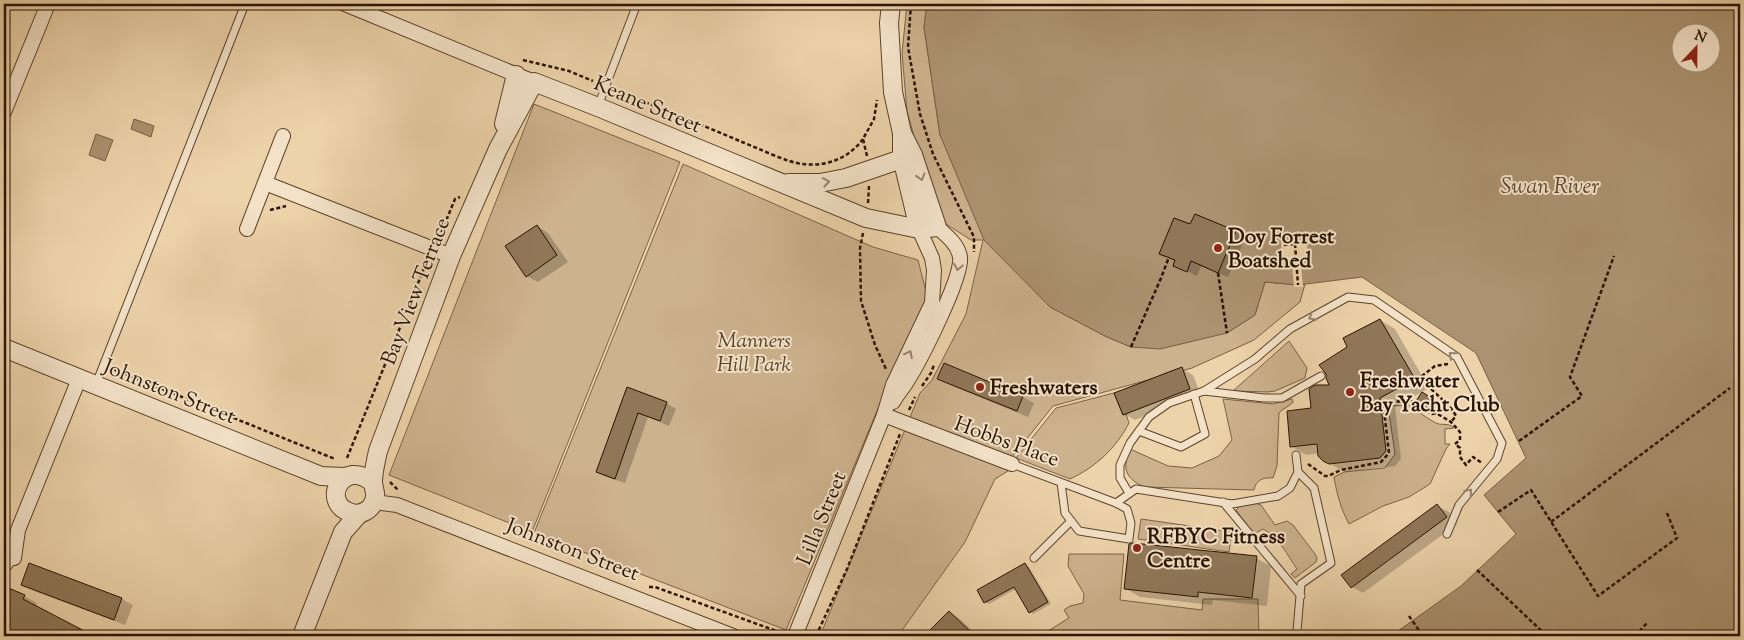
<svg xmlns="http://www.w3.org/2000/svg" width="1744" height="640" font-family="'Sorts Mill Goudy',serif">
	<rect width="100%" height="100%" fill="#edd3aa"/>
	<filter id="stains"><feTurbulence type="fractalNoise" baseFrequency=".004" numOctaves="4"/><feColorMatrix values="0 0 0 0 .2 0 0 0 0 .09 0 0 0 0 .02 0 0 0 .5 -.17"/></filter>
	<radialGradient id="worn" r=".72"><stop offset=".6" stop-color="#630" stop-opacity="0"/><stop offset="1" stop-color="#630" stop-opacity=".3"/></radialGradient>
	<g fill="#ccb28d" stroke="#7b6246">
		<polygon points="907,4 927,4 924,27 940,135 1050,307 1107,337 1131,347 1227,333 1255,315 1265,282 1298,285 1305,284 1300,302 1254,340 1192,368 1053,406 1013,456 1008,471 995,479 965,542 898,636 820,636 920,393 932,380 966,314 983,240 971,240 946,224 932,202 907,111 902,53"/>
		<polygon points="534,104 680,162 532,532 389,475"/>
		<polygon points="683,164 873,247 918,260 929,303 879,406 786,630 534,533"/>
		<polygon points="1289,341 1307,368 1305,378 1275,391 1268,392 1233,391"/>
		<path d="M1114,393L1123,415L1126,414L1129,423C1117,447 1095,468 1070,479L1016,458L1056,408Z"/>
		<path d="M1223,399L1273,404L1292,399L1293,402C1289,407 1283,408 1279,413L1277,466L1273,478C1263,477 1256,480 1254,490L1144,487C1125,478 1122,468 1130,449L1168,466L1192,468L1219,456L1232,440Z"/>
		<path d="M1409,405C1418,411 1426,418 1436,423C1442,426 1448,422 1454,428L1445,429V444H1450L1446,449L1430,484L1409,497L1383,506L1349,524C1341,509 1337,495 1334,477L1344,472L1385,468L1395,454L1388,406Z"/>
		<path d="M1255,503L1261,505L1275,525L1287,521L1293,525L1315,554L1317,558L1316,562L1295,578L1291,574L1297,569C1288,556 1278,536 1263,529L1254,534L1236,510L1241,505Z"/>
		<polygon points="1141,519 1232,532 1229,552 1138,539"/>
		<polygon points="1069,554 1124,554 1120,600 1202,610 1203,599 1258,599 1259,636 1040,636 1069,618 1064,610 1070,606 1083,603 1084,594 1068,566"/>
	</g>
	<g fill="#ab9270" stroke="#775f43" fill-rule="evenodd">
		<path d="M927,4H1740V636H1391L1461,586L1516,534L1484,495L1526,458L1476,353L1362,277L1298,285L1265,282L1255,315L1227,333L1160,349L1131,347L1107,337L1050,307L984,240L940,135L924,27ZM1682,32H1712V62H1682Z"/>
		<polygon points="134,119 154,126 151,137 131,129"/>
		<polygon points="96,134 113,140 105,161 89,155"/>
	</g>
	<polygon fill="#edd3aa" points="1306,239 1308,252 1301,264 1303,287 1294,287 1292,264 1282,254 1281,242"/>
	<g fill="#0003">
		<polygon points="537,226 548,233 568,262 538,282 527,276"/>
		<polygon points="1191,226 1235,232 1245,238 1228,277 1201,266 1197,276 1175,265 1176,261 1161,253"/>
		<polygon points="1380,320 1395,329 1429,388 1395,407 1401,459 1395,466 1345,472 1323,460 1319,453 1306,455 1291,446 1312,409 1332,386 1349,347"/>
		<polygon points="944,365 1023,397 1034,403 1028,417 950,385 939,378"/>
		<polygon points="1182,369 1193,375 1201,395 1135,420 1124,414"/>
		<polygon points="628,388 666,403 676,409 669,426 648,417 625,483 607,477 597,472"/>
		<polygon points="1422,394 1438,404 1433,411 1417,401"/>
		<polygon points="1437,506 1449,512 1457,524 1363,593 1352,587"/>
		<polygon points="1256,558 1271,566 1267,606 1213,600 1212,605 1140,597 1125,588"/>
		<polygon points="1025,565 1029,567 1051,604 1033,614 1030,612 1016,589 989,604 985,602 978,590"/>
		<polygon points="22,584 122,599 133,605 125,625 34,591"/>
		<polygon points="4,587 24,596 37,603 35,607 90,636 4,636 7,628 4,627"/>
		<polygon points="949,612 960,619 978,636 926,636"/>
	</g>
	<g fill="#8f7758" stroke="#2a1300">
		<polygon points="1195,214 1236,231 1218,273 1191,261 1187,272 1173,266 1175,260 1159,254 1174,218 1190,224"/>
		<polygon points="537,225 557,255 526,277 505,246"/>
		<polygon points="1380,319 1415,379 1380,398 1386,451 1380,458 1329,464 1323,461 1318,456 1317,444 1290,447 1287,411 1311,408 1309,389 1315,385 1329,385 1326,378 1326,374 1319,365 1347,347 1343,338"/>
		<polygon points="944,363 1023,396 1017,411 937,379"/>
		<polygon points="1182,367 1190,389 1123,415 1114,393"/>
		<polygon points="627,387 667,402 660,421 638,413 615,479 596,472"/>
		<polygon points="1422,392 1436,401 1430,411 1416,401"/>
		<polygon points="1437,504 1447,517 1351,588 1341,575"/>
		<polygon points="1133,543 1257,556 1252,598 1198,592 1198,597 1124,589 1129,544"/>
		<polygon points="29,563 122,598 114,620 21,585"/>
		<polygon points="1025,563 1048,602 1029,613 1014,587 984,603 977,590"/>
		<polygon points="4,586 25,595 23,599 94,636 4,636"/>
		<polygon points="949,611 975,636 924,636"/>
	</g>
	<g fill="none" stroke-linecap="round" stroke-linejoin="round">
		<defs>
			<g id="service">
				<polyline points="598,106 637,4"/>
				<polyline points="96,384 245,4"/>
				<polyline points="1204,391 1255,359 1290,329 1348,297 1374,300 1457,357 1502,443 1497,459 1459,505 1447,534"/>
				<polyline points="1139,431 1181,447 1205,434 1194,394"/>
				<polyline points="1296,455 1298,472"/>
				<polyline points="1012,464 1116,503 1127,509 1131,523 1129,539 1079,531 1065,513 1061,483"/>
				<polyline points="1129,493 1120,478 1120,465 1130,443 1149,417 1169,403 1204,391 1264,398 1282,398 1321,376"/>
				<polyline points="1223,502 1301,596"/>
				<polyline points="1116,503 1136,489 1232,504 1278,496 1290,488 1298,472 1314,488 1331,563 1301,584 1297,631"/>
				<polyline points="1034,558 1071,521"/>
				<polyline points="4,572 14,558"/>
			</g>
			<g id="minor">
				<polyline points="345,4 534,82"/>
				<polyline points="4,112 48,4"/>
				<polyline points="265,183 451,256"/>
				<polyline points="247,229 283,136"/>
				<path d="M893,402C897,395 902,389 906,383C919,363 963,277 960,257C958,244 946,235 937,227"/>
				<polyline points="884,415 1012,464"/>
				<polyline points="374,502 397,505 733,636"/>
				<polyline points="14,558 18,530 79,379"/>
				<polyline points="795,636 884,415 893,385 932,303 934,270 932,258 919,229"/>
			</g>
			<g id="tertiary">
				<polyline points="891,4 889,23 893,92 902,133 902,158 919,229"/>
				<polyline points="504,124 516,75"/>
				<polyline points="788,183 820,183 846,178 913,155"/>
				<polyline points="4,348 321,476 345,477"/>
				<path d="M373,483C344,457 320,501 349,512C360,517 373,510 375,497C376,492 373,487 373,482C373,472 376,461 378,451L451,256L498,149L534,82L598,107L866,218L919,229L937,227L913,155L902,133"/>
				<polyline points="302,636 343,532 359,514"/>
			</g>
		</defs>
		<use href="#service" stroke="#5b432a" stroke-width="9"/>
		<use href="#minor" stroke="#5b432a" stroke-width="16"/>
		<use href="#tertiary" stroke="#5b432a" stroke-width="20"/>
		<g stroke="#2a1300" stroke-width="2.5" stroke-dasharray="4 2.5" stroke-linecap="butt">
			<polyline points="911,4 908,47 920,114 933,154 974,237 974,252"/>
			<polyline points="523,60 569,71 593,81"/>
			<path d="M615,90C657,107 700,124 742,142C758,148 788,163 803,164C827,167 849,158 863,139"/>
			<polyline points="867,156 863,139 874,119 877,100"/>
			<polyline points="868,203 869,186"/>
			<polyline points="270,210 286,206"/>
			<polyline points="863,233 860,248 861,301 875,345 886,369"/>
			<polyline points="439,238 455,199 460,197"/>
			<polyline points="1295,244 1298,285"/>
			<polyline points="1284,245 1304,243"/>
			<polyline points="1218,273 1227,333"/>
			<polyline points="1131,347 1161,278 1169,257"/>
			<path d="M1448,364L1435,366L1422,376C1430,393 1447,399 1456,416L1451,422"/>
			<polyline points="113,369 335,459"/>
			<polyline points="922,386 931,373 934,365"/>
			<polyline points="909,410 915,397"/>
			<polyline points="1519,441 1582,396 1570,377 1614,256"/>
			<polyline points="347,458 425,266 422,260"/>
			<polyline points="1308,464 1325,476 1328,476 1341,470 1381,462 1389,453 1383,402 1411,401 1432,414 1436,413 1451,422 1460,432 1460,440 1455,444 1460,448 1460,457 1466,465 1473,457 1482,463"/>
			<polyline points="390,482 398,490"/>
			<polyline points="1498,512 1531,490 1598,596 1677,538 1667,513"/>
			<polyline points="1551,522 1730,388"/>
			<polyline points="1477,570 1547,636"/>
			<polyline points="649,587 655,587 782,633"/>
			<polyline points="1409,616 1423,636"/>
			<polyline points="816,636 847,569 900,434"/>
			<polyline points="1635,636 1647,623"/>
		</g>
		<use href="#service" stroke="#f3e2c8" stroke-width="7"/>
		<use href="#minor" stroke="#f3e2c8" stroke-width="14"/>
		<use href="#tertiary" stroke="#f3e2c8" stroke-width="18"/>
	</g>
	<defs><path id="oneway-chevron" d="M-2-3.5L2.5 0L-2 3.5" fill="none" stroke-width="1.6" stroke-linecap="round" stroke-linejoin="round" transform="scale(1.25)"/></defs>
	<g stroke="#99856e">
		<use href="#oneway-chevron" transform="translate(921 177) rotate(73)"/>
		<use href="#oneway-chevron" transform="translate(826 182) rotate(-10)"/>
		<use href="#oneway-chevron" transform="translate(958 267) rotate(101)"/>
		<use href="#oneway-chevron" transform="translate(1312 317) rotate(151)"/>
		<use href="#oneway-chevron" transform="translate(909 354) rotate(-64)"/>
		<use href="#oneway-chevron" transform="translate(1452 355) rotate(-139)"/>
		<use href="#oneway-chevron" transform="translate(1469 492) rotate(-50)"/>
	</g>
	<g fill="#8f2418" stroke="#f3e2c8" stroke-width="2">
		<circle cx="1218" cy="248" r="5"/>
		<circle cx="980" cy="387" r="5"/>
		<circle cx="1350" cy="392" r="5"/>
		<circle cx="1137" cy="548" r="5"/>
	</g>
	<g text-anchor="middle" stroke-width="4" stroke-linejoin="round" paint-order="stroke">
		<g font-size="21" fill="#2a1300" stroke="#f3e2c8">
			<text transform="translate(648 104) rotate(23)" y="7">Keane Street</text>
			<text transform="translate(415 291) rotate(-69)" y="7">Bay View Terrace</text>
			<text transform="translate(170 391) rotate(22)" y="7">Johnston Street</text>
			<text transform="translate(1007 441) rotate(20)" y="7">Hobbs Place</text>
			<text transform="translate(821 518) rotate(-68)" y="7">Lilla Street</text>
			<text transform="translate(573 549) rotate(21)" y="7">Johnston Street</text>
		</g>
		<g font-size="21" font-weight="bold" fill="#2a1300" stroke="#f3e2c8" text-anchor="start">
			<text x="1228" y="243">Doy Forrest<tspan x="1228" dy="24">Boatshed</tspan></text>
			<text x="1360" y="387">Freshwater<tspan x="1360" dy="24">Bay Yacht Club</tspan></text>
			<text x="990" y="394">Freshwaters</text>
			<text x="1147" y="543">RFBYC Fitness<tspan x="1147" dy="24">Centre</tspan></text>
		</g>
		<g font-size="21" font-style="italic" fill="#5b432a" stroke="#f3e2c8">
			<text x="754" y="347">Manners<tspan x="754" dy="24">Hill Park</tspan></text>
		</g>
		<g font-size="22" font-style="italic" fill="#5e462d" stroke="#f3e2c8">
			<text x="1550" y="193">Swan River</text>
		</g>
	</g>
	<rect width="1744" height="640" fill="none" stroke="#edd3aa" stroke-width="20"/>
	<rect x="5" y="5" width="1734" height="630" fill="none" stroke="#2a1300" stroke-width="2.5"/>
	<rect x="10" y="10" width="1724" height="620" fill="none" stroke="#2a1300"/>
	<g transform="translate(1696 48) rotate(22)"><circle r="24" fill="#f3e2c8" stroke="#a38f78"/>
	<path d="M0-4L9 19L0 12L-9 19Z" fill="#8f2418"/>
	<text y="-8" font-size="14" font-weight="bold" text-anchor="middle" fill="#2a1300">N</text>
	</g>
	<rect width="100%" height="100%" filter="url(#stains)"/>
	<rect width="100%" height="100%" fill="url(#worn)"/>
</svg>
